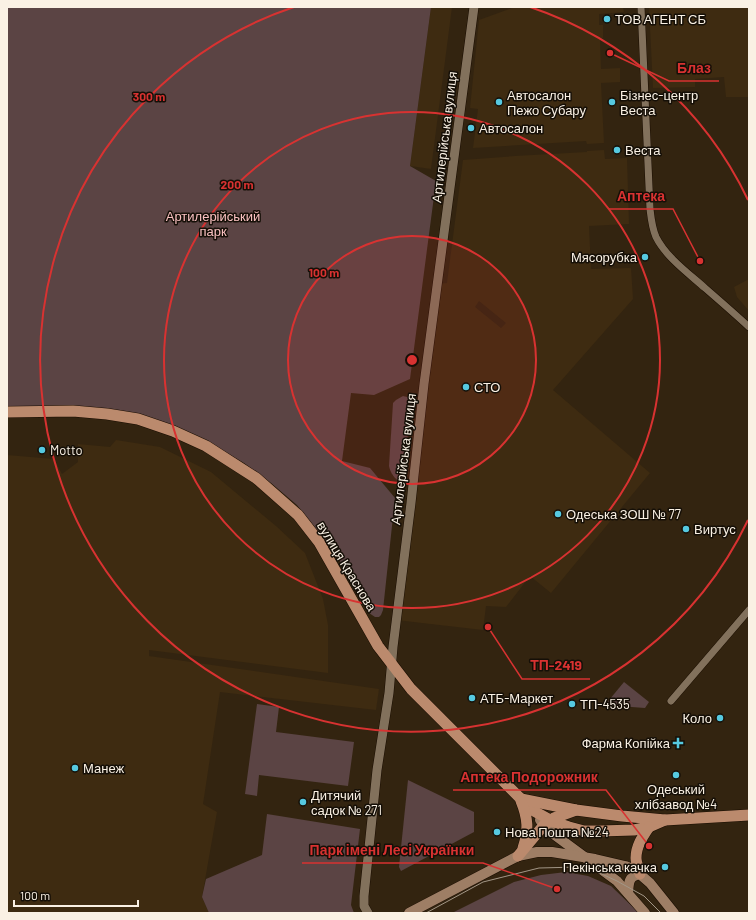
<svg xmlns="http://www.w3.org/2000/svg" width="756" height="920" font-family="Barlow,sans-serif">
	<rect width="100%" height="100%" fill="#332410"/>
	<g fill="#3e2b11" fill-rule="evenodd">
		<polygon points="431,7 452,7 431,169 410,166"/>
		<polygon points="515,7 623,7 624,12 599,14 599,25 603,25 603,38 600,39 601,69 620,68 620,82 601,83 604,143 587,144 586,141 473,148 478,109 470,108 479,20"/>
		<polygon points="649,7 749,7 749,97 726,97 724,77 695,79 695,87 653,88"/>
		<path d="M604,150L605,159L627,158L629,224L589,226L591,269L631,268L633,299L553,390L650,473L551,593L530,576L506,607L486,606L483,630L422,623L397,620L438,284L447,283L463,160L515,156L587,152V151ZM479,301L506,323L501,328L475,307Z"/>
		<polygon points="749,279 749,311 737,297 734,287"/>
		<polygon points="116,440 160,447 211,472 276,526 305,553 323,599 328,625 328,673 149,650 149,656 379,689 376,710 220,692 203,804 217,812 202,897 209,913 7,913 7,455 54,459 62,474 78,462 78,444 110,447"/>
	</g>
	<g fill="#5b4444">
		<polygon points="7,7 431,7 410,166 436,181 410,379 374,395 351,393 342,461 370,468 395,498 383,610 381,615 379,617 375,617 369,613 336,554 297,505 271,483 244,463 212,444 165,424 7,409"/>
		<path d="M403,396C408,397 411,398 412,402L402,481L401,482C395,480 390,472 389,466L393,403L396,400Z"/>
		<polygon points="624,682 649,702 645,708 605,705"/>
		<polygon points="257,704 279,707 276,732 354,742 348,786 259,775 257,796 245,794"/>
		<polygon points="408,780 474,812 474,832 401,871 399,867"/>
		<polygon points="267,814 360,829 351,905 354,913 209,913 202,897 206,879 262,855"/>
		<polygon points="566,872 588,876 611,886 639,913 452,913 514,882 541,875"/>
	</g>
	<g fill="none" stroke-linecap="round" stroke-linejoin="round">
		<defs>
			<g id="minor">
				<path d="M641,7L650,209C651,218 652,228 656,237C666,257 688,273 705,288C720,301 735,314 749,327"/>
				<polyline points="671,701 749,610"/>
			</g>
			<polyline id="tertiary" points="368,913 364,906 364,896 377,770 389,693 393,647 411,503 424,384 474,7"/>
			<g id="secondary">
				<polyline points="540,820 552,833 617,881 645,913"/>
				<path d="M628,893C629,882 628,877 640,874"/>
				<polyline points="409,913 518,856 537,852 552,852 595,859 625,866 635,870 650,883 674,913"/>
			</g>
			<g id="primary">
				<polyline points="7,412 73,411 107,414 138,419 173,431 206,446 256,478 298,515 319,542 378,646 411,689 532,810 554,822 569,827 584,831 600,831 634,830 649,827 665,820"/>
				<polyline points="521,799 576,810 622,816 665,820 749,815"/>
				<path d="M521,801C528,818 529,831 523,848"/>
				<polyline points="518,856 544,825 554,818 576,810"/>
				<path d="M640,874C639,869 636,863 636,858C636,846 643,836 649,827"/>
			</g>
		</defs>
		<use href="#minor" stroke="#1a0d00" stroke-width="8"/>
		<use href="#tertiary" stroke="#1a0d00" stroke-width="10"/>
		<use href="#secondary" stroke="#1a0d00" stroke-width="11"/>
		<use href="#primary" stroke="#1a0d00" stroke-width="12"/>
		<use href="#minor" stroke="#82715c" stroke-width="7"/>
		<use href="#tertiary" stroke="#82715c" stroke-width="9"/>
		<use href="#secondary" stroke="#9e7e65" stroke-width="10"/>
		<use href="#primary" stroke="#bb8a6d" stroke-width="11"/>
		<polyline stroke="#a29686" stroke-width="1" points="426,913 483,882 539,868 579,867 593,870 617,881 644,896 661,913"/>
	</g>
	<circle cx="412" cy="360" r="124" fill="#d83231" fill-opacity=".12"/>
	<g fill="none" stroke="#d83231" stroke-width="2">
		<circle cx="412" cy="360" r="124"/>
		<circle cx="412" cy="360" r="248"/>
		<path d="M748 520A372 372 0 1 1 294 7M530 7A372 372 0 0 1 748 200"/>
	</g>
	<g fill="#56c9e0" stroke="#150f07" stroke-width="1.5">
		<circle cx="607" cy="19" r="4"/>
		<circle cx="499" cy="102" r="4"/>
		<circle cx="612" cy="102" r="4"/>
		<circle cx="471" cy="128" r="4"/>
		<circle cx="617" cy="150" r="4"/>
		<circle cx="645" cy="257" r="4"/>
		<circle cx="466" cy="387" r="4"/>
		<circle cx="42" cy="450" r="4"/>
		<circle cx="558" cy="514" r="4"/>
		<circle cx="686" cy="529" r="4"/>
		<circle cx="472" cy="698" r="4"/>
		<circle cx="572" cy="704" r="4"/>
		<circle cx="720" cy="718" r="4"/>
		<path d="M676 737h4v4h4v4h-4v4h-4v-4h-4v-4h4z"/>
		<circle cx="75" cy="768" r="4"/>
		<circle cx="676" cy="775" r="4"/>
		<circle cx="303" cy="802" r="4"/>
		<circle cx="497" cy="832" r="4"/>
		<circle cx="665" cy="867" r="4"/>
	</g>
	<g text-anchor="middle" stroke-width="3" stroke-linejoin="round" paint-order="stroke">
		<g font-size="13" fill="#faf1e4" stroke="#150f07" text-anchor="start">
			<text x="615" y="24">ТОВ АГЕНТ СБ</text>
			<text x="507" y="100">Автосалон<tspan x="507" dy="15">Пежо Субару</tspan></text>
			<text x="620" y="100">Бізнес-центр<tspan x="620" dy="15">Веста</tspan></text>
			<text x="479" y="133">Автосалон</text>
			<text x="625" y="155">Веста</text>
			<text x="637" y="262" text-anchor="end">Мясорубка</text>
			<text x="474" y="392">СТО</text>
			<text x="50" y="455">Motto</text>
			<text x="566" y="519">Одеська ЗОШ № 77</text>
			<text x="694" y="534">Виртус</text>
			<text x="480" y="703">АТБ-Маркет</text>
			<text x="580" y="709">ТП-4535</text>
			<text x="712" y="723" text-anchor="end">Коло</text>
			<text x="670" y="748" text-anchor="end">Фарма Копійка</text>
			<text x="83" y="773">Манеж</text>
			<text x="676" y="794" text-anchor="middle">Одеський<tspan x="676" dy="15">хлібзавод №4</tspan></text>
			<text x="311" y="800">Дитячий<tspan x="311" dy="15">садок № 271</tspan></text>
			<text x="505" y="837">Нова Пошта №24</text>
			<text x="657" y="872" text-anchor="end">Пекінська качка</text>
		</g>
		<g font-size="13" fill="#faf1e4" stroke="#150f07">
			<text transform="translate(444 137) rotate(-83)" y="5">Артилерійська вулиця</text>
			<text transform="translate(403 459) rotate(-83)" y="5">Артилерійська вулиця</text>
			<text transform="translate(347 566) rotate(59)" y="5">вулиця Краснова</text>
		</g>
		<g font-size="13" fill="#fac1c1" stroke="#150f07">
			<text x="213" y="221">Артилерійський<tspan x="213" dy="15">парк</tspan></text>
		</g>
	</g>
	<circle cx="412" cy="360" r="6" fill="#d83231" stroke="#150f07" stroke-width="2"/>
	<g font-size="12" text-anchor="middle" font-weight="bold" fill="#d83231" stroke="#150f07" stroke-width="3" stroke-linejoin="round" paint-order="stroke">
		<text x="149" y="101">300 m</text>
		<text x="237" y="189">200 m</text>
		<text x="324" y="277">100 m</text>
	</g>
	<path fill="none" stroke="#d83231" stroke-width="1.5" d="M610 53L669 81H719M700 261L673 209H609M488 627L522 679H590M649 846L606 790H453M557 889L483 863H302"/>
	<g fill="#d83231" stroke="#150f07" stroke-width="1.5">
		<circle cx="610" cy="53" r="4"/>
		<circle cx="700" cy="261" r="4"/>
		<circle cx="488" cy="627" r="4"/>
		<circle cx="649" cy="846" r="4"/>
		<circle cx="557" cy="889" r="4"/>
	</g>
	<g font-size="14" text-anchor="middle" font-weight="bold" fill="#d83231" stroke="#150f07" stroke-width="3" stroke-linejoin="round" paint-order="stroke">
		<text x="694" y="73">Блаз</text>
		<text x="641" y="201">Аптека</text>
		<text x="556" y="670">ТП-2419</text>
		<text x="529" y="782">Аптека Подорожник</text>
		<text x="392" y="855">Парк імені Лесі Українки</text>
	</g>
	<rect width="756" height="920" fill="none" stroke="#faf1e4" stroke-width="16"/>
	<path d="M14 900v6h124v-6" fill="none" stroke="#faf1e4" stroke-width="2"/>
	<text x="20" y="900" font-size="12" fill="#faf1e4" stroke="#150f07" stroke-width="3" paint-order="stroke">100 m</text>
</svg>
